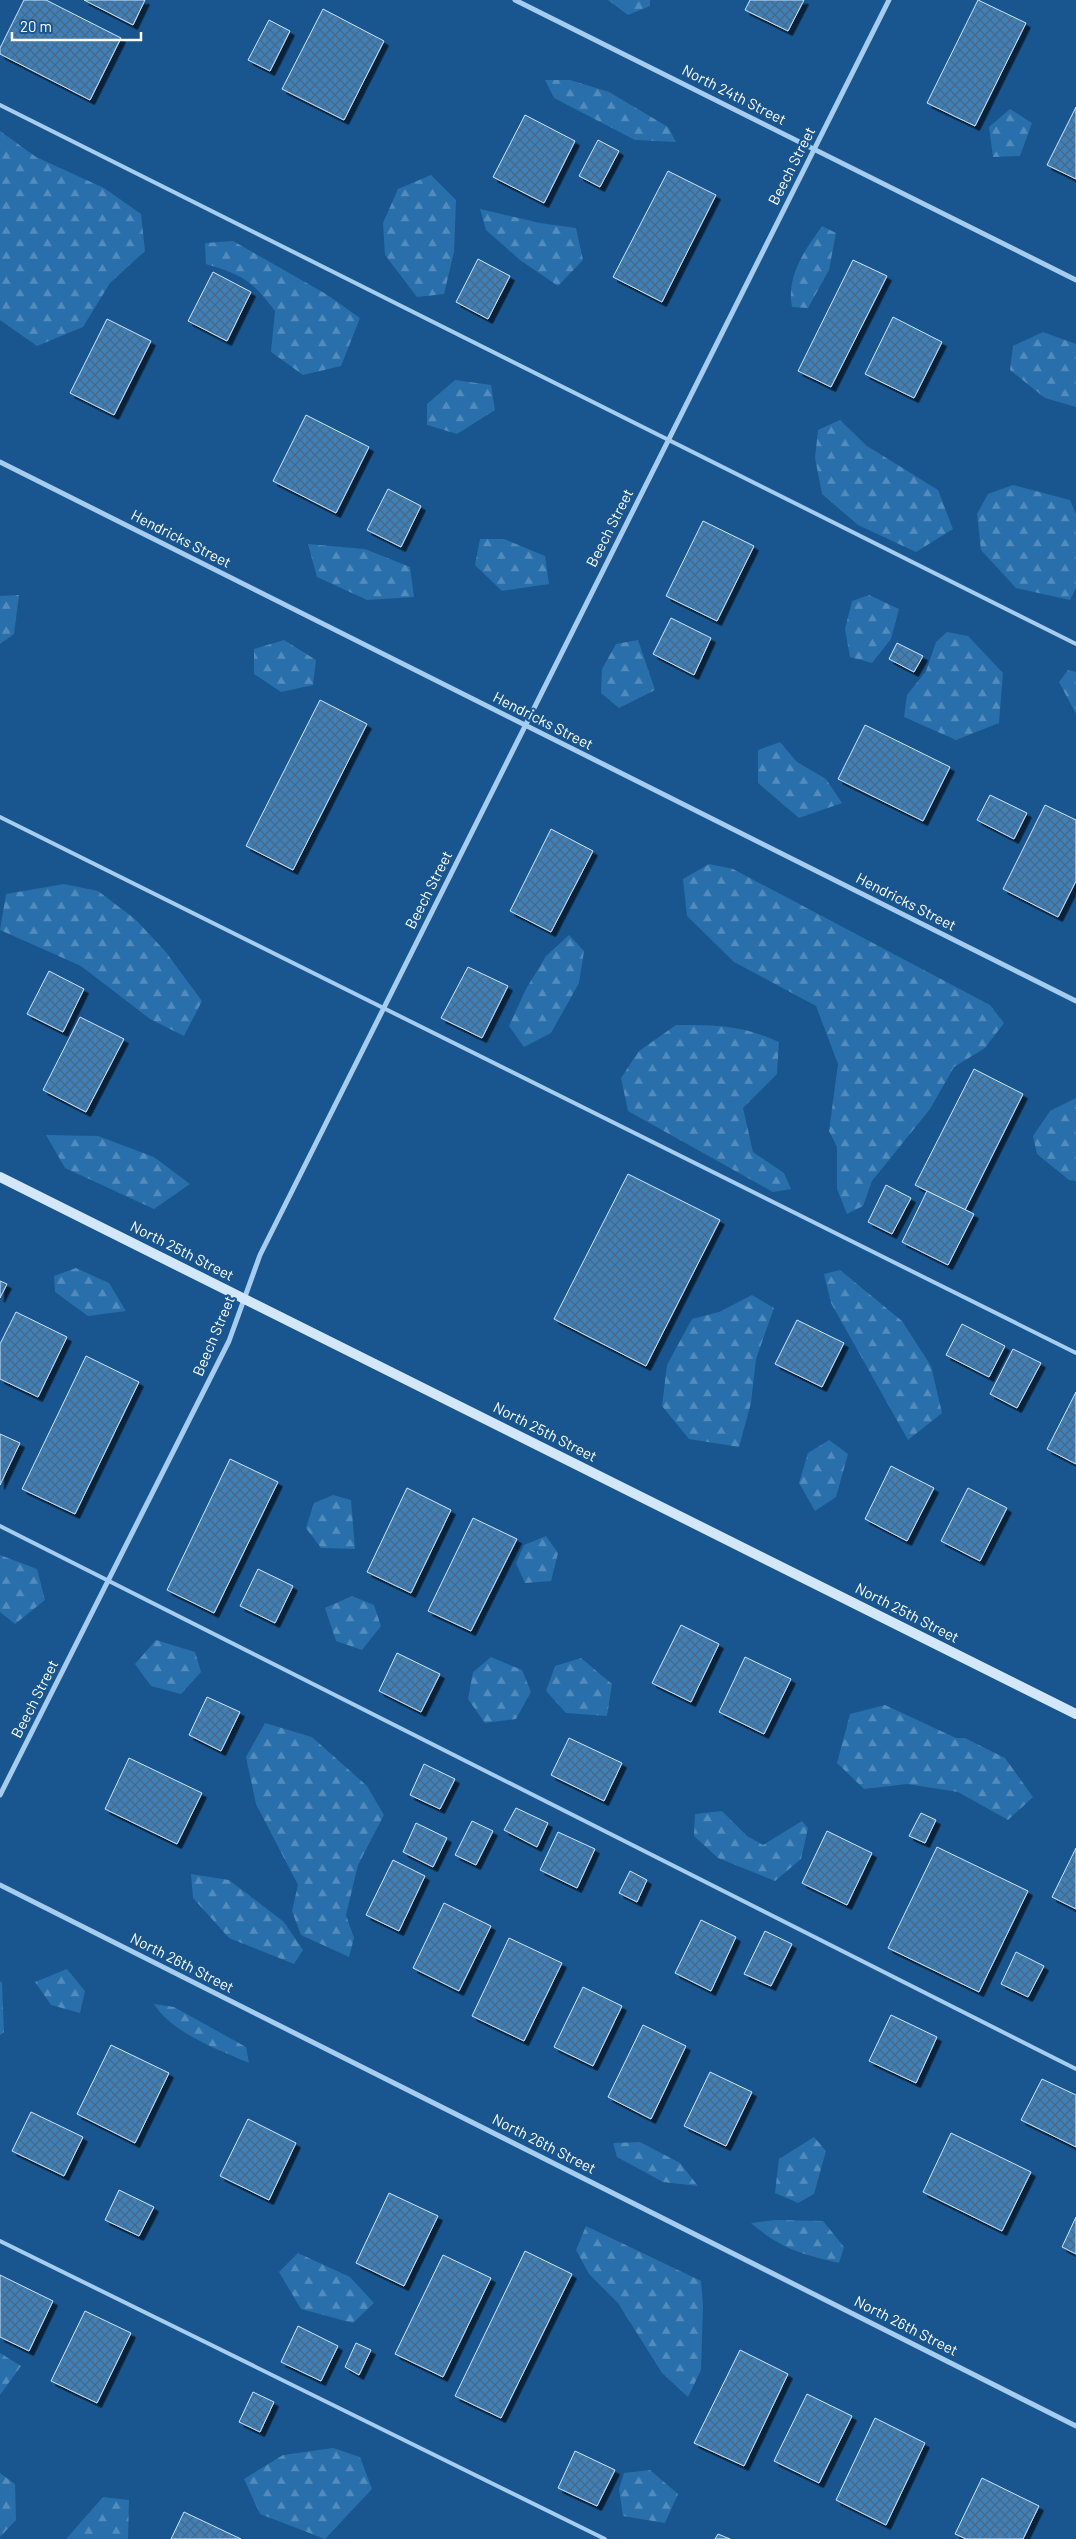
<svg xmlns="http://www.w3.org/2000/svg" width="1076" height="2539" font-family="Barlow,sans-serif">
	<defs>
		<pattern id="forest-firs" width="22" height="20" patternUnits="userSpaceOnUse" patternTransform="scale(1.25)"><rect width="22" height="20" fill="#286fab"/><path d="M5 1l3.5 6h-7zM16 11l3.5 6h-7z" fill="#538cbc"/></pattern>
		<pattern id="building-cross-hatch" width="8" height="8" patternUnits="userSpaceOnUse" patternTransform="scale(1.25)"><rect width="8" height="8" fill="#4180b7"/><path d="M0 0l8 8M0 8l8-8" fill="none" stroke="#466987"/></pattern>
		<filter id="shadow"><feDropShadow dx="4.5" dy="4.5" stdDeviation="0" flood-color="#0009"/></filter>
	</defs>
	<rect width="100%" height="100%" fill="#19568f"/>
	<g fill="url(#forest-firs)">
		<polygon points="608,0 650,0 650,6 628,15"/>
		<polygon points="545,80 570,80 609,92 668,127 676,142 635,140 554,98"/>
		<polygon points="1010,109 1032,123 1020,156 993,157 989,127"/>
		<polygon points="0,131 36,157 104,188 141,214 145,251 110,283 83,327 37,346 0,320"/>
		<polygon points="431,175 456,200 454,252 444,294 417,297 385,255 383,223 398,189"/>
		<polygon points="480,209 540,223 576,228 583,260 558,286 520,260 486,230"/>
		<path d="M822,226L836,233L829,270L808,308L792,307C786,276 805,250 822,226Z"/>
		<path d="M233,241L326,294L360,318L341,366L303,375L271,352L275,311C252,280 242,275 206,264L205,243Z"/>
		<polygon points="1043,332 1076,344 1076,407 1045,398 1010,370 1013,346"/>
		<polygon points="455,380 491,385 495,410 457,434 427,425 427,404"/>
		<polygon points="840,420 867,446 938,490 953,529 916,552 858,525 822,494 815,458 818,430"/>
		<polygon points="1013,485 1070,500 1076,514 1076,588 1070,600 1016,588 981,550 977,514 988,494"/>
		<polygon points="480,539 504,539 545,556 549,584 502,591 475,565"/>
		<polygon points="308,544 365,549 410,567 414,597 367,600 317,577"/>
		<polygon points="19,595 14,634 0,644 0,596"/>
		<polygon points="869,595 899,609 891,639 872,663 850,657 845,629 852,601"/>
		<polygon points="947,632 968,636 1003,673 999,723 956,740 904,717 907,695 926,671 936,642"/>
		<polygon points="284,640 316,660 313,685 281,692 254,674 254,649"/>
		<polygon points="638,640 655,690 619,708 601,693 602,669 616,644"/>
		<polygon points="1068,670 1076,672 1076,714 1059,682"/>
		<polygon points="780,742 797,762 826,779 842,803 799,818 758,783 758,750"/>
		<polygon points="709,864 733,869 990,1005 1004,1023 985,1048 954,1067 930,1109 872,1181 863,1206 847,1214 837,1189 837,1147 829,1131 838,1064 816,1006 734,962 687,916 683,879"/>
		<polygon points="64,884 98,891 135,919 165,951 202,1001 184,1036 150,1019 81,966 0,930 6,894"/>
		<polygon points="569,935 584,951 579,983 551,1033 524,1047 509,1026 526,989 546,956"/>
		<path d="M676,1025C717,1025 741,1025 779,1042L777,1074L743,1108L753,1152L784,1173L791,1189L773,1192L628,1111L621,1078L639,1051Z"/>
		<polygon points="1076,1098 1076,1181 1069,1180 1037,1154 1033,1136 1050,1111"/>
		<polygon points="46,1135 98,1136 154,1157 190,1184 154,1209 65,1168"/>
		<polygon points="76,1268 109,1283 126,1311 88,1316 55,1292 54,1276"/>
		<polygon points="840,1270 902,1321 931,1366 942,1413 908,1440 831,1303 824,1274"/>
		<polygon points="752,1295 774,1308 756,1359 751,1403 739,1447 689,1439 662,1406 667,1365 692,1319 719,1312"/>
		<polygon points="829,1440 848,1454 836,1497 815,1511 799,1483 808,1453"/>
		<polygon points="333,1495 351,1500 355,1549 321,1548 306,1528 314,1503"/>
		<polygon points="546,1536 558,1553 551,1581 525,1583 516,1563 524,1545"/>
		<polygon points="0,1555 37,1569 45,1600 15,1624 0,1612"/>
		<polygon points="352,1596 374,1605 381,1626 362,1650 336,1641 325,1608"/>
		<polygon points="156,1640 195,1652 201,1672 181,1694 151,1686 135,1664"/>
		<polygon points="491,1657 522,1670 531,1692 516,1719 485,1723 468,1699 473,1672"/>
		<polygon points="581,1658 612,1684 607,1716 566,1713 546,1691 555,1666"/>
		<polygon points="885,1705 956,1738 965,1738 1005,1758 1033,1797 1008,1820 958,1792 907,1784 864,1789 837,1763 850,1714"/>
		<polygon points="265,1723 312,1737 367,1786 384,1815 358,1865 346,1915 354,1938 349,1957 301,1935 292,1911 298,1885 256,1804 246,1757"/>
		<polygon points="722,1811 747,1836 763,1845 802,1821 808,1828 801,1859 775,1881 718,1858 694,1836 695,1814"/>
		<polygon points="191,1874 229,1880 284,1922 303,1950 294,1964 229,1938 193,1898"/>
		<polygon points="67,1969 85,1991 80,2013 51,2005 35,1982"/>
		<polygon points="0,1981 2,1983 4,2032 0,2035"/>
		<path d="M154,2004L174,2007L246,2047L249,2063C219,2050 172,2033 154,2004Z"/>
		<polygon points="814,2137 826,2151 814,2194 798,2203 775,2193 779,2159"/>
		<polygon points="640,2142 680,2163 698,2186 663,2182 617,2157 613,2143"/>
		<path d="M776,2220L823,2221L844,2247L839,2263C803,2255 779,2248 751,2223Z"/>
		<polygon points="586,2226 701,2281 703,2306 701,2370 688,2397 662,2373 618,2303 589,2274 576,2250"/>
		<polygon points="298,2253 350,2277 374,2303 353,2323 301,2309 279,2272"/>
		<polygon points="0,2353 21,2366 0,2395"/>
		<polygon points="333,2448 360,2457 372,2489 325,2539 260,2514 244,2479 283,2455"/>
		<polygon points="650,2470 678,2494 665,2523 623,2516 619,2489 624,2473"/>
		<polygon points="0,2473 15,2484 16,2520 0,2537"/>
		<polygon points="103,2497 129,2500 128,2539 66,2539"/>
	</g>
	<g fill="url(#building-cross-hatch)" stroke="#cce5fb" filter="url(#shadow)">
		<polygon points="24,0 46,0 121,38 90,100 0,54 0,48"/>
		<polygon points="84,0 145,0 133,25"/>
		<polygon points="750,0 804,0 788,31 745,10"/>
		<polygon points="978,0 1026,23 975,126 927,103"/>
		<polygon points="323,9 384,41 344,120 282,89"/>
		<polygon points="269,20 290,31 270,71 248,60"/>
		<polygon points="1076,107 1076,179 1047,165"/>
		<polygon points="525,115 575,141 544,203 493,177"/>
		<polygon points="598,140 619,151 600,187 579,176"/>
		<polygon points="668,171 716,195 662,302 613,277"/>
		<polygon points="478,259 510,276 488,319 456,302"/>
		<polygon points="853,260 887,276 831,387 798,371"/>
		<polygon points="213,272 251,292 227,341 188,321"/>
		<polygon points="893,317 942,342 914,398 865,374"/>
		<polygon points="107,319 151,341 114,415 70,393"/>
		<polygon points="306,415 369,447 336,513 273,481"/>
		<polygon points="388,489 421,506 401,547 367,530"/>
		<polygon points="703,521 754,546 717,621 666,596"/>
		<polygon points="671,618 711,638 694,675 653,654"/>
		<polygon points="897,643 923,656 914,672 889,659"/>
		<polygon points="320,700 367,724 293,870 246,846"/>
		<polygon points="865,725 950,767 923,821 838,779"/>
		<polygon points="990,795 1027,813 1014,839 977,820"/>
		<polygon points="1045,805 1076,820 1076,881 1058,917 1003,889"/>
		<polygon points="551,829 593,851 551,932 510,911"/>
		<polygon points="468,967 508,986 482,1038 441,1018"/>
		<polygon points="49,971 84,989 63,1032 27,1014"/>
		<polygon points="80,1017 124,1039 86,1112 43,1090"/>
		<polygon points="974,1069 1023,1094 965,1210 915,1185"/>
		<polygon points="628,1174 720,1220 646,1366 554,1319"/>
		<polygon points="886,1185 911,1198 892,1234 868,1222"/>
		<polygon points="927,1191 974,1214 948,1265 902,1242"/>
		<polygon points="0,1281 7,1284 0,1298"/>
		<polygon points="16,1312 67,1337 38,1397 0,1379 0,1344"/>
		<polygon points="797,1320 844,1343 822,1387 775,1364"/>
		<polygon points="962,1324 1005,1346 989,1377 946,1355"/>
		<polygon points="1013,1349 1041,1363 1017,1408 990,1394"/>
		<polygon points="86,1356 139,1382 75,1514 22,1489"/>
		<polygon points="1076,1392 1076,1464 1047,1449"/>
		<polygon points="0,1434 20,1443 0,1485"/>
		<polygon points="230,1459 278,1482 214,1613 167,1590"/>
		<polygon points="891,1466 934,1488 907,1541 865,1519"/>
		<polygon points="407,1488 451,1510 411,1593 367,1572"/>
		<polygon points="968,1488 1007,1508 980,1561 941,1541"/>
		<polygon points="473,1518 517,1539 471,1631 428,1611"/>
		<polygon points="258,1569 293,1586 275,1623 240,1606"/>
		<polygon points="681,1625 719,1644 691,1702 652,1683"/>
		<polygon points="397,1653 440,1674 421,1712 379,1691"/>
		<polygon points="745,1657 791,1679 764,1734 719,1712"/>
		<polygon points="207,1697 240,1712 221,1751 189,1735"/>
		<polygon points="569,1738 622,1763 604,1801 551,1775"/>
		<polygon points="129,1758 202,1793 177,1844 105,1809"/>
		<polygon points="424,1764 455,1779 440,1809 410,1795"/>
		<polygon points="516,1808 548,1823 537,1847 504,1830"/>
		<polygon points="921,1813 936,1820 925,1843 909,1836"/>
		<polygon points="472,1821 493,1831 476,1865 455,1855"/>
		<polygon points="416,1823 447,1838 433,1867 403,1852"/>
		<polygon points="827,1831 872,1853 847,1905 802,1883"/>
		<polygon points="558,1832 595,1849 577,1888 540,1870"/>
		<polygon points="937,1847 1028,1891 979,1992 888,1948"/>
		<polygon points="1076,1848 1076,1909 1052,1897"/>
		<polygon points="393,1860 425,1876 399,1931 366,1915"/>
		<polygon points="630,1871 647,1880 637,1902 619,1893"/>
		<polygon points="444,1903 491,1926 459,1991 413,1968"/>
		<polygon points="701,1920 736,1937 711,1991 675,1973"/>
		<polygon points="765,1931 792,1944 771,1986 744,1974"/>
		<polygon points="509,1938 562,1963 524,2041 472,2016"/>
		<polygon points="1016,1952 1044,1966 1028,1997 1001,1984"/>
		<polygon points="583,1987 622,2006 593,2066 554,2047"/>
		<polygon points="891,2015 937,2037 916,2083 869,2061"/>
		<polygon points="643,2025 686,2046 651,2119 608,2097"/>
		<polygon points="111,2045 169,2073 135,2143 77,2114"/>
		<polygon points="710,2072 752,2092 726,2146 684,2126"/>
		<polygon points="1042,2079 1076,2095 1076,2147 1021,2120"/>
		<polygon points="31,2112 83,2137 64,2176 12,2151"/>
		<polygon points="248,2119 296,2143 269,2200 220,2176"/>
		<polygon points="951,2133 1031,2172 1002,2231 923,2192"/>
		<polygon points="119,2190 154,2207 139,2236 105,2220"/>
		<polygon points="389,2193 438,2216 404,2286 356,2263"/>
		<polygon points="1076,2217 1076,2254 1062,2247"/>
		<polygon points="525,2251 572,2274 501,2418 455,2396"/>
		<polygon points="443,2255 491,2278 443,2377 395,2354"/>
		<polygon points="0,2275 53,2301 29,2351 0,2337"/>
		<polygon points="85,2311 131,2333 97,2403 51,2381"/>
		<polygon points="298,2326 338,2346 321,2381 281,2362"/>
		<polygon points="356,2343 371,2350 359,2375 345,2367"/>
		<polygon points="740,2350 788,2374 744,2466 694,2443"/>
		<polygon points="253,2392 274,2402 260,2432 239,2422"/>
		<polygon points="807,2394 852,2416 819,2483 774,2461"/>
		<polygon points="875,2418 925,2443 886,2525 836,2500"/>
		<polygon points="575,2451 615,2470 597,2506 558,2488"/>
		<polygon points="982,2478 1039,2506 1023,2539 966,2539 955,2534"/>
		<polygon points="184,2512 241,2539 171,2539"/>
		<polygon points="718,2534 730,2539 715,2539"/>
	</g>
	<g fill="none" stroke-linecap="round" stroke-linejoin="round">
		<g stroke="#a6cdef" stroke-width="4">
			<polyline points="0,105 1076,644"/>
			<polyline points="0,817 1076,1353"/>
			<polyline points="0,1526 1076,2069"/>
			<polyline points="0,2241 605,2539"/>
		</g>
		<g stroke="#a6cdef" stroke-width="5">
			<polyline points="515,0 1076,280"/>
			<polyline points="0,462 1076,1001"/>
			<polyline points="0,1795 229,1341 260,1255 889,0"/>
			<polyline points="0,1885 1076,2426"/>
		</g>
		<polyline stroke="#d3e7fa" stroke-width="10" points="0,1177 1076,1714"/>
	</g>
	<g text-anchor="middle" stroke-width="4.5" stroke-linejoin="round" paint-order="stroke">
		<g font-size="15" fill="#fff" stroke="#19568f">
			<text transform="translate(734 95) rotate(27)" y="5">North 24th Street</text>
			<text transform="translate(792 166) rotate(-63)" y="5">Beech Street</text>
			<text transform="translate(610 528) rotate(-63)" y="5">Beech Street</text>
			<text transform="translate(181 539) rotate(27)" y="5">Hendricks Street</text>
			<text transform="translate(543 721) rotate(27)" y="5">Hendricks Street</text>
			<text transform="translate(429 890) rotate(-63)" y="5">Beech Street</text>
			<text transform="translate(906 902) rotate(27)" y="5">Hendricks Street</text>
			<text transform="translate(182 1251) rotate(27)" y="5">North 25th Street</text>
			<text transform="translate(214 1336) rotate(-67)" y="5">Beech Street</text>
			<text transform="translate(545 1432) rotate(27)" y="5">North 25th Street</text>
			<text transform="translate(907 1613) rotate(27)" y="5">North 25th Street</text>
			<text transform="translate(35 1699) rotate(-63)" y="5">Beech Street</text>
			<text transform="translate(182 1963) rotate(27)" y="5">North 26th Street</text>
			<text transform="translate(544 2144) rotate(27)" y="5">North 26th Street</text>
			<text transform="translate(906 2326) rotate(27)" y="5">North 26th Street</text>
		</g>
	</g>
	<path d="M12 32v8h129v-8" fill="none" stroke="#ffffff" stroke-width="2.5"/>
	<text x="20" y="32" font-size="15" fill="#ffffff" stroke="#19568f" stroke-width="4" paint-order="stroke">20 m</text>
</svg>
